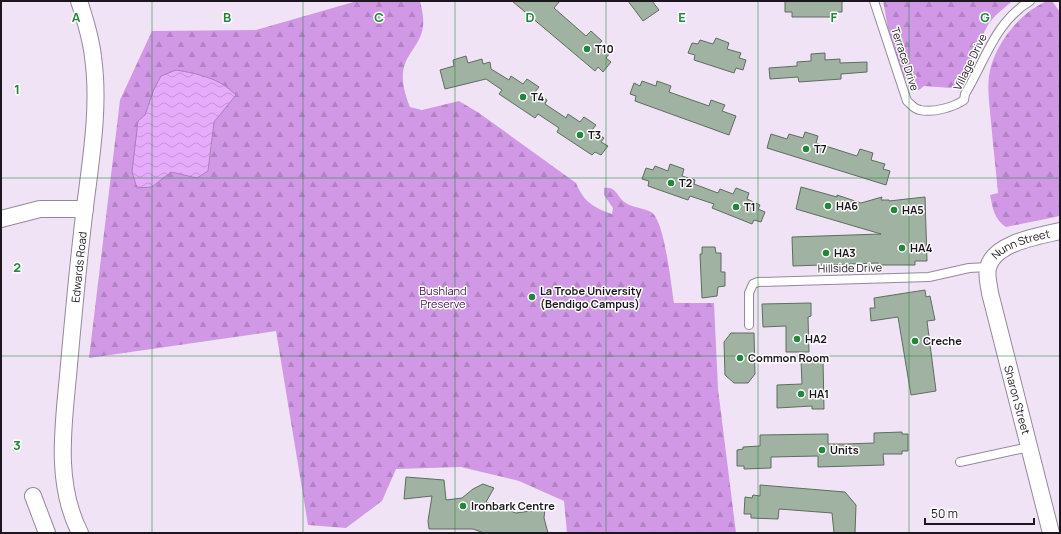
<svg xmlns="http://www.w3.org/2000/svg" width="1061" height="534" font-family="Manrope,sans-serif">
	<defs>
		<pattern id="forest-firs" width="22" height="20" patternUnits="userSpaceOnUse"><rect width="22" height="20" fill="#d198e6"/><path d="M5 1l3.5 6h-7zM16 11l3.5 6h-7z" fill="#b382c5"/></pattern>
		<pattern id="water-waves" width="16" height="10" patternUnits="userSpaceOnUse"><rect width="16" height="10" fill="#e6acfb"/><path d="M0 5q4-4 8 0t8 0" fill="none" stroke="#c593d7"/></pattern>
	</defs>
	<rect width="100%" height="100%" fill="#f1e3f6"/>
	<g fill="url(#forest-firs)" fill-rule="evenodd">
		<path d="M357,1H420C422,9 424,18 423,26C422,39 413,48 407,59C399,74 404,92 410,107L422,110L459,101L479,113L576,183C583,201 594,208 612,214L613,208L604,195V188C615,186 617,195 623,201C631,208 642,207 651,212C665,220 671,286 674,303H714L718,389L736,533H567L564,501L519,481L461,467L396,469L382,501L346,528L308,525L276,331L89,358L120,100L152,31L256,30ZM235,95L214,122L208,171L197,178L171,172L152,187L138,121L145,115Z"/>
		<path d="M883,1H1012C1004,9 994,15 988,25C975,47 973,72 951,88L924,86L919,90C894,81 888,25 883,1Z"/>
		<path d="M1047,1H1052L1060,12V216L1006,227C994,219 993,209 990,195L998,193C996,170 993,146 991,122C990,108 987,91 989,76C993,46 1019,13 1047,1Z"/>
	</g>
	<path fill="url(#water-waves)" stroke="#a97fb9" d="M176,70C199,74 219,78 236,95L214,122L208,171L197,178L171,172L152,187L137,188L132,172L138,121L145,115L154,89L161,76Z"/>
	<g fill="#a0b2a2" stroke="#5d6d5e">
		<polygon points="512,1 560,1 554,8 586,36 591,31 602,41 598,45 609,54 606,58 611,62 603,72 598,67 595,71"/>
		<polygon points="628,1 652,1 659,10 643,21"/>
		<polygon points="785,1 842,1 842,12 835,12 835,17 792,17 792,12 785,12"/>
		<polygon points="716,38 729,43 727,49 741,53 739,58 746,60 743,70 736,68 734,73 694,60 695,55 688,53 692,43 698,44 700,40 713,44"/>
		<polygon points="825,53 825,60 840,59 840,63 867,62 867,72 841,74 841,79 799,82 798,77 770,79 769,68 797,66 797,62 811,61 811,54"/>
		<polygon points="466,56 468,63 482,59 483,64 490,62 491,69 509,80 511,76 523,84 527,79 539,87 535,92 547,100 545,104 566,118 568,114 580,122 584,117 596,125 592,130 604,138 601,142 608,146 601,155 595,152 592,155 557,132 559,128 538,114 535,118 499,94 502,90 486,79 445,89 440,70 454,66 453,60"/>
		<polygon points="642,81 656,86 657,81 671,86 669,92 709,106 711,100 725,105 722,111 736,116 729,135 635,101 636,96 630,94 634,83 640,86"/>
		<polygon points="805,132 818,136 816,143 857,156 860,149 873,153 871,160 885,164 883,169 890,171 886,185 767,148 771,134 787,139 789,134 803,138"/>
		<polygon points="670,164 684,169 682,176 695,180 694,184 718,193 720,189 733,194 736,188 749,193 747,199 760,205 758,209 765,212 761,222 754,220 752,224 712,208 714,204 690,196 688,200 648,186 649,181 642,179 646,168 653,170 655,166 668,171"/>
		<polygon points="801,187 837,197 837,195 861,203 882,197 881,200 889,200 889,201 925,197 927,261 915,261 915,265 878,265 878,263 793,266 792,237 881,234 796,209"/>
		<polygon points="702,247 715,247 716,253 721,253 721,272 725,272 725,286 718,287 717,296 702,298 700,254 702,254"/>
		<polygon points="925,290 926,297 930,296 935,320 927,321 936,391 911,395 898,317 871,321 870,308 875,308 874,298"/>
		<polygon points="811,303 811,316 808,317 809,352 786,352 786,326 763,327 762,304"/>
		<polygon points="731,333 754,333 755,374 748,383 734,383 725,375 724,342"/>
		<polygon points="823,360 824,409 812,409 812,406 777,408 777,385 802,384 801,361"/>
		<polygon points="902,432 902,434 908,434 908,451 902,451 902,454 883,454 884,465 818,467 818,456 771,457 771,468 744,469 744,466 737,466 737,450 743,449 743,447 760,446 760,435 828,434 828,444 845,444 874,443 874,433"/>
		<polygon points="406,477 444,480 446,500 462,498 473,489 483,484 494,488 486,502 516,513 545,509 544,518 548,533 484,533 473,529 429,529 428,521 432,496 404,499"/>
		<polygon points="760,485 845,492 856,505 855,533 834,533 832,513 779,509 778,519 751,518 751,514 744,514 745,497 752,498 753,495 760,496"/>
	</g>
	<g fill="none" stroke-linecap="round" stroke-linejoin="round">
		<defs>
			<g id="service">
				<path d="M874,1L907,101C911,104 914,109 920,110C933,113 954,107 964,100L965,94C985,61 995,22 1030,1"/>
				<polyline points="749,325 749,293 753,284 758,282 929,277 969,268 988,267"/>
				<polyline points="960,462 1029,447"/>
			</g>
			<g id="minor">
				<path d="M79,1C85,19 91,38 93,57C100,106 91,158 85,207C78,263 73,320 68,376C63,428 55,484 80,533"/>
				<polyline points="1,219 40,209 85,209"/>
				<polyline points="33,496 47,533"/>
				<path id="s1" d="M1051,533L990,293C989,285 986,276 988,268C993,243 1039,236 1060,231"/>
			</g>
		</defs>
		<use href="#service" stroke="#95889a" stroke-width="10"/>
		<use href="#minor" stroke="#95889a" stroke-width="18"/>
		<use href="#service" stroke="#fff" stroke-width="8"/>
		<use href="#minor" stroke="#fff" stroke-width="16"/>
	</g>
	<path fill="none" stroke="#20873c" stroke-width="1" stroke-opacity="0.55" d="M152,1V533M303,1V533M455,1V533M606,1V533M758,1V533M909,1V533M1,178H1060M1,356H1060"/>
	<g fill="#20873c" stroke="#fff" stroke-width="1.5">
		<circle cx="587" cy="49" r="4"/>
		<circle cx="523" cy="97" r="4"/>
		<circle cx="580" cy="135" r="4"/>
		<circle cx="806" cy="149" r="4"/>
		<circle cx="671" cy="183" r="4"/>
		<circle cx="828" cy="206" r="4"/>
		<circle cx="736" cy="207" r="4"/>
		<circle cx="894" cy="210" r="4"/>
		<circle cx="902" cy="248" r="4"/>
		<circle cx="826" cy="253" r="4"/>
		<circle cx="532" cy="297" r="4"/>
		<circle cx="797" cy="339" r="4"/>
		<circle cx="915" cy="341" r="4"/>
		<circle cx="740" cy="358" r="4"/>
		<circle cx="801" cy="394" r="4"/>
		<circle cx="822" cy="450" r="4"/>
		<circle cx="463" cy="506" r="4"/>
	</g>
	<g text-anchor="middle" stroke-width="3" stroke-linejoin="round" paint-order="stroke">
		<g font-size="11" font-weight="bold" fill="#1c171e" stroke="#fff" text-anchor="start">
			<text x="595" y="53">T10</text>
			<text x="531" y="101">T4</text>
			<text x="588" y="139">T3</text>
			<text x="814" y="153">T7</text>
			<text x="679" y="187">T2</text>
			<text x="836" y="210">HA6</text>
			<text x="744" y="211">T1</text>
			<text x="902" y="214">HA5</text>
			<text x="910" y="252">HA4</text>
			<text x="834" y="257">HA3</text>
			<text x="540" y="295">La Trobe University<tspan x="540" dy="13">(Bendigo Campus)</tspan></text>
			<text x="805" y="343">HA2</text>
			<text x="923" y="345">Creche</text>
			<text x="748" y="362">Common Room</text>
			<text x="809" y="398">HA1</text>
			<text x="830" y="454">Units</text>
			<text x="471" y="510">Ironbark Centre</text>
		</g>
		<g font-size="11" fill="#1c171e" stroke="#fff">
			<text transform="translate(905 59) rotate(72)" y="4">Terrace Drive</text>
			<text transform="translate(970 62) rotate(-64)" y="4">Village Drive</text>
			<text dy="4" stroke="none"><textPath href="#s1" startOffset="316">Nunn Street</textPath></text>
			<text transform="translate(79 267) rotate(-84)" y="4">Edwards Road</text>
			<text transform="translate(850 268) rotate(-1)" y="4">Hillside Drive</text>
			<text transform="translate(1017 400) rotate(75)" y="4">Sharon Street</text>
		</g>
		<g font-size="11" fill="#430e53" stroke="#fff">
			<text x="443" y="295">Bushland<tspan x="443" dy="13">Preserve</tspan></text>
		</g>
	</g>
	<g font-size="13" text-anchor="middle" font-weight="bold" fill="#20873c" stroke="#fff" stroke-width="3" stroke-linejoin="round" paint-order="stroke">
		<text x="76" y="22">A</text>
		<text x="227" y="22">B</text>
		<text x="379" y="22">C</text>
		<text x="530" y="22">D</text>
		<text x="682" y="22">E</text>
		<text x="834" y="22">F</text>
		<text x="985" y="22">G</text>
		<text x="17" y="94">1</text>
		<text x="17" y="272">2</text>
		<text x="17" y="450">3</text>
	</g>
	<rect width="1061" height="534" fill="none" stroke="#1c171e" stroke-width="4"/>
	<path d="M925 518v6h109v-6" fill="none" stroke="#1c171e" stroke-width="2"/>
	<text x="931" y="518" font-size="12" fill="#1c171e" stroke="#ffffff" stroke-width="3" paint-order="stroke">50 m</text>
</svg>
